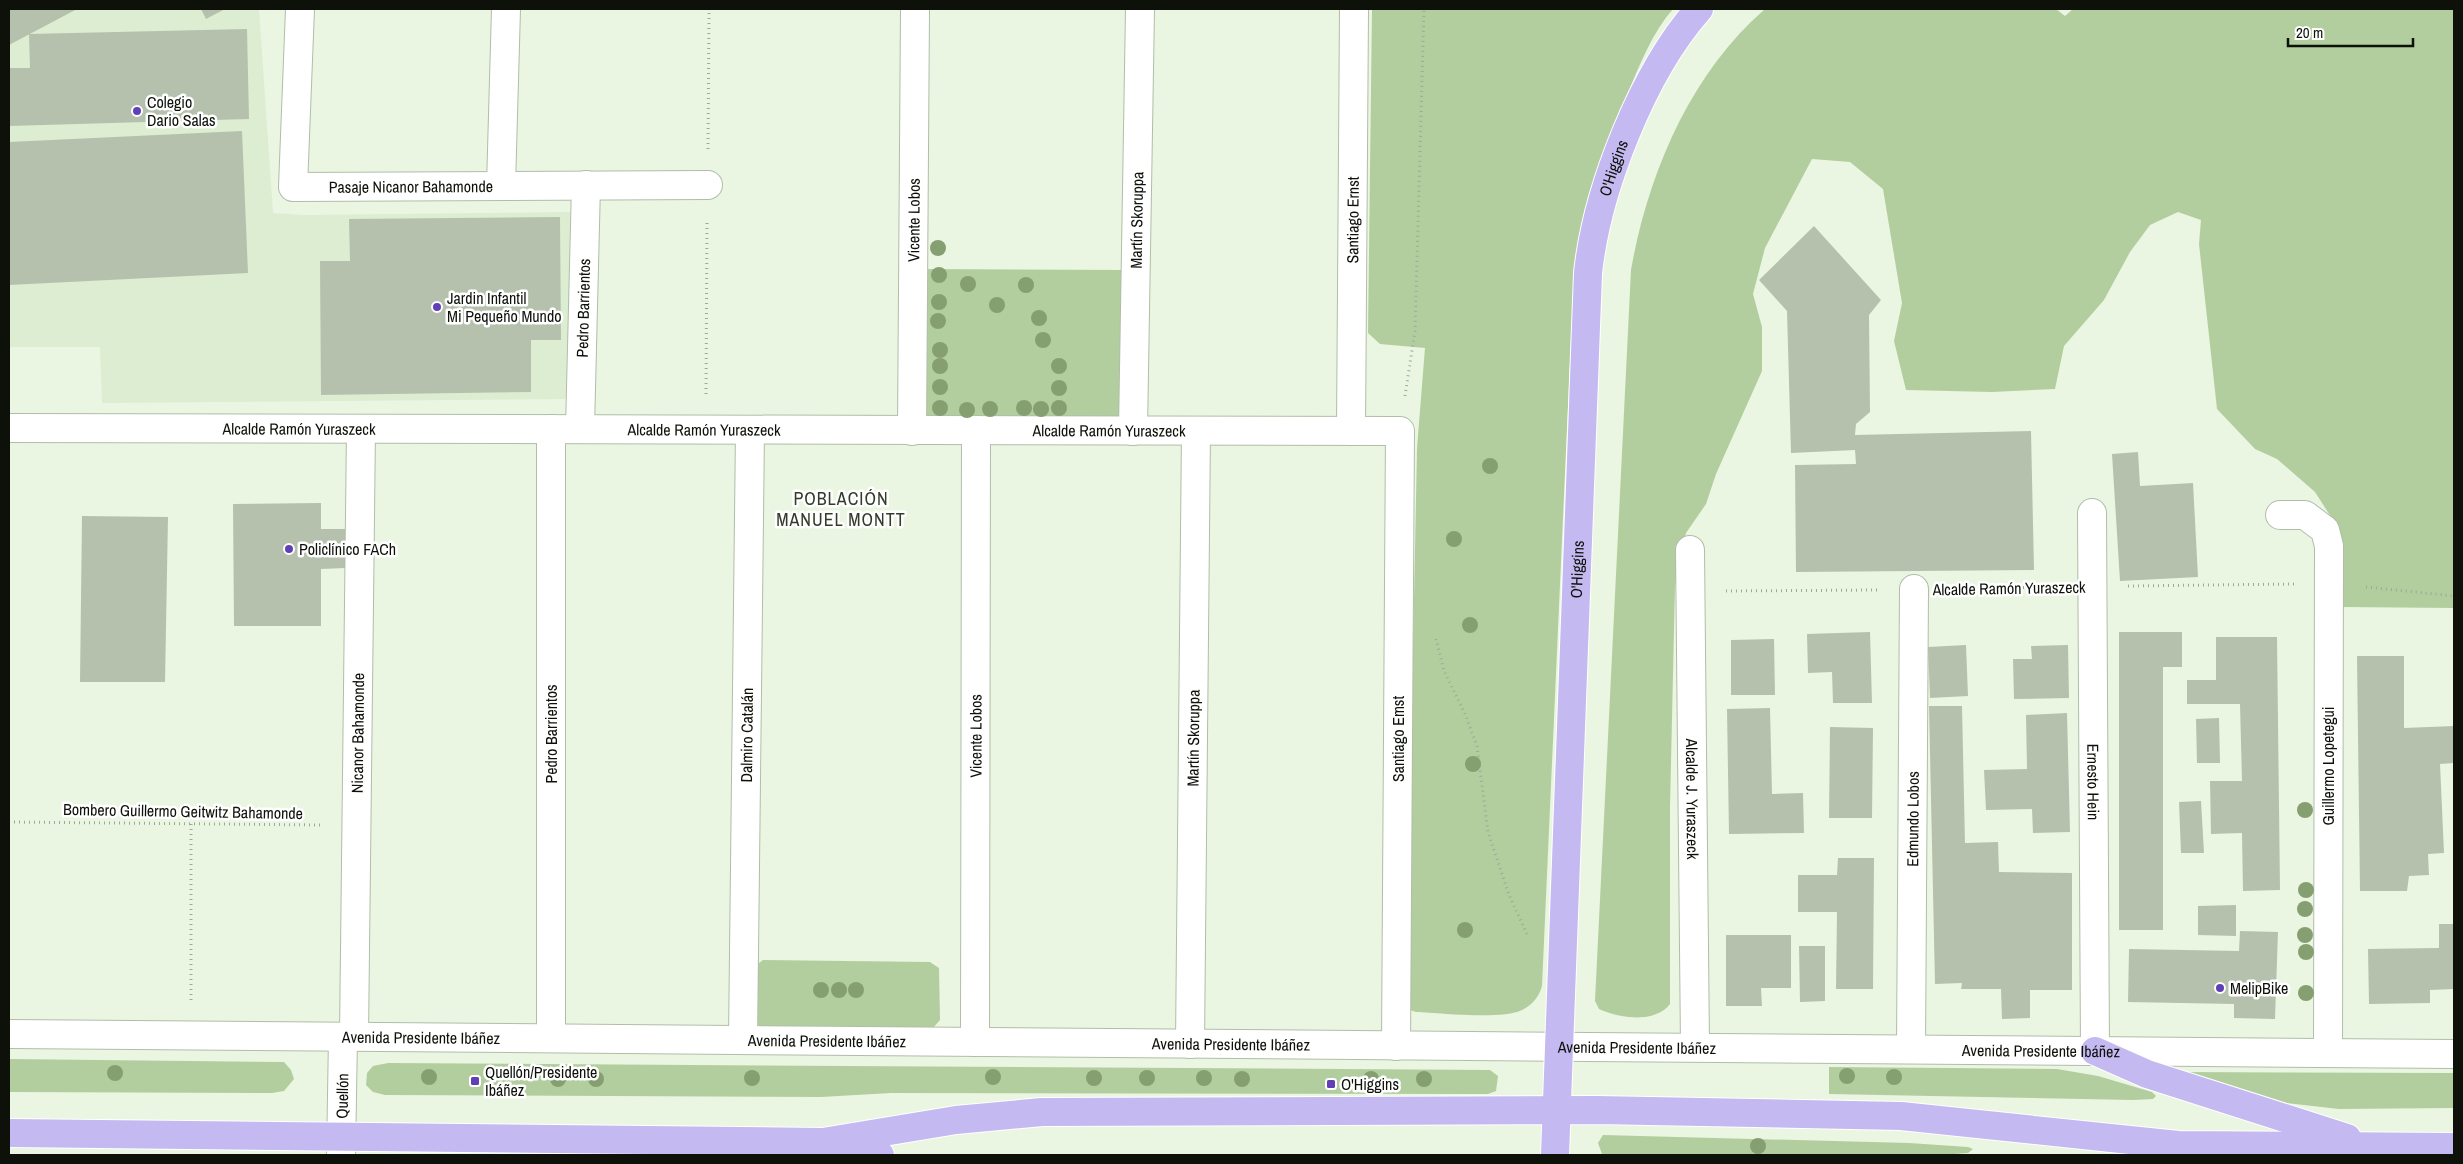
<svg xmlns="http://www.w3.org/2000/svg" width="2463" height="1164" font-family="'Archivo Narrow',sans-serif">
	<rect width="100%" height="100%" fill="#eaf6e1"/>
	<polygon fill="#dcedd1" points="9,9 259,9 273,213 303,215 570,212 569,399 102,403 100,347 9,347"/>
	<g fill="#b2ce9e">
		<path d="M1372,9H1673C1652,33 1640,64 1628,93C1602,151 1580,208 1574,272L1542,986C1539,997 1532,1005 1522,1010C1502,1020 1441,1013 1416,1012L1410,1010L1406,1003L1417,448L1425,348L1380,344L1368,333Z"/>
		<path d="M1765,9H2056L2065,16L2073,9H2454V608L2342,607L2340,531L2315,492L2277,459L2255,449L2217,409L2199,244L2201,220L2178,212L2150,225L2130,252L2104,300L2064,346L2055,389L1992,392L1906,390L1894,341L1902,303L1883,189L1850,162L1812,159L1765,248L1753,294L1762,327V371L1716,474L1706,504L1686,533L1675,586L1670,807V1004C1655,1024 1619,1018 1599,1009L1595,1001L1631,270C1648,174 1690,74 1765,9Z"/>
		<polygon points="923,269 1125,270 1123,423 922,422"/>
		<polygon points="763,960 930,962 939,968 940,1020 933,1028 762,1028 754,1022 755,966"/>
		<polygon points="9,1059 284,1062 291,1070 294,1079 284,1091 272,1093 9,1092"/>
		<polygon points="388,1063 1490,1070 1498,1076 1496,1091 1488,1094 891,1093 821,1097 385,1095 373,1092 366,1085 367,1073 373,1066"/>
		<polygon points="1829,1067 2057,1069 2098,1076 2152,1092 2156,1096 2153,1099 2133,1100 1829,1094"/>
		<polygon points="2178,1072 2454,1073 2454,1108 2339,1109 2286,1103 2195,1080"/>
		<polygon points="1603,1135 1909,1143 1968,1147 1973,1149 1968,1153 1941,1155 1602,1154 1598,1143"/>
	</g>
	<g fill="#b5c1ac">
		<polygon points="9,9 77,9 9,45"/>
		<polygon points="201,9 225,9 206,19"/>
		<polygon points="247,29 249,119 9,126 9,68 30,68 29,34"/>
		<polygon points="242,131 248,273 9,285 9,142"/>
		<polygon points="560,217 561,340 531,340 531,392 321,395 320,261 350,261 349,219"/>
		<polygon points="1814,226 1881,300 1869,315 1870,412 1856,424 1855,435 2031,431 2034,570 1796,572 1795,465 1856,464 1855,450 1791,453 1787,311 1759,280"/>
		<polygon points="2138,452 2140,486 2193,483 2198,577 2120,581 2112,454"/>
		<polygon points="321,503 321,529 345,529 345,568 321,569 321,626 234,626 233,504"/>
		<polygon points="82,516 168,517 165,682 80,682"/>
		<polygon points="1870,632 1872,703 1833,703 1832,672 1808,673 1807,634"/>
		<polygon points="2119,632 2182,632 2182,667 2163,667 2163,930 2119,930"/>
		<polygon points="2216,637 2277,637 2280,890 2243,891 2242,833 2211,834 2210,781 2242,781 2240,704 2187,704 2187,680 2216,680"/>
		<polygon points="1774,639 1775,695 1731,695 1731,640"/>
		<polygon points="1966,645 1968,696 1930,698 1928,647"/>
		<polygon points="2068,645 2069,698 2014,699 2013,659 2032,659 2031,646"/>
		<polygon points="2357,656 2404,656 2404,728 2454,726 2454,763 2440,764 2444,853 2428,854 2429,875 2409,876 2407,891 2360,891"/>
		<polygon points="1929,706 1962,706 1965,843 1998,842 1999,872 2072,873 2072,990 2030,990 2030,1018 2002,1019 2001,989 1961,989 1962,983 1935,984"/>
		<polygon points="1770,708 1772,794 1803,793 1804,833 1729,834 1727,709"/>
		<polygon points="2067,713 2070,832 2033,833 2032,809 1986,810 1984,770 2027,769 2026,715"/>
		<polygon points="2219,718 2220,763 2197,763 2196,719"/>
		<polygon points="1830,727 1873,728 1872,818 1829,818"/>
		<polygon points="2201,801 2204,853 2181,853 2179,802"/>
		<polygon points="1838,858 1874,858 1873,989 1836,989 1837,912 1798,912 1798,875 1837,875"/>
		<polygon points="2236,905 2236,936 2198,935 2198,906"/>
		<polygon points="2439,924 2454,924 2454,989 2430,990 2430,1003 2369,1004 2368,949 2439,948"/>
		<polygon points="2240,931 2278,932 2275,1019 2234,1018 2234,1004 2128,1002 2129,949 2239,951"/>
		<polygon points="1726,935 1791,935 1791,988 1761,988 1762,1006 1726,1006"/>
		<polygon points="1799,946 1825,946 1825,1001 1800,1002"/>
	</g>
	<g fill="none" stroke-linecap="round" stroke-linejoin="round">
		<defs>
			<g id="minor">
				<path id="s1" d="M300,9L293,187L708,185"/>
				<polyline points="501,186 506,9"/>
				<path id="s2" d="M9,428L1400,431L1396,1046"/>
				<path id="s3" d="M580,429L586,185"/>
				<path id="s4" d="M912,431L915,9"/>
				<path id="s5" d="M1133,431L1140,9"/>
				<path id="s6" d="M1351,431L1354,9"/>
				<path id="s7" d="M2092,513L2095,1051"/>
				<polyline points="2280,515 2305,515 2325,530 2329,546 2328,1053"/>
				<path id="s8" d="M1690,550L1695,1047"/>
				<path id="s9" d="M9,1034L2454,1054"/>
				<path id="s10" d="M354,1037L361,429"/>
				<polyline points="551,1038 551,429"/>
				<path id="s11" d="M743,1040L750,430"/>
				<path id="s12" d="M975,1042L976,430"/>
				<path id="s13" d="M1190,1044L1196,431"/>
				<path id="s14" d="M1911,1049L1914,589"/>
				<path id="s15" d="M341,1155L343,1037"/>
			</g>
			<g id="major">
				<polyline points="2095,1051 2147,1074 2347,1138"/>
				<polyline points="9,1133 823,1142 956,1120 1042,1112 1597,1110 1901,1116 2178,1145 2454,1147"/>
				<polyline points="834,1144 880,1155"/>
				<path id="s16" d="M1555,1155L1588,273C1597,189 1643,72 1699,9"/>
			</g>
		</defs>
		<use href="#minor" stroke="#b1bda9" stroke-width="30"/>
		<use href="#major" stroke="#fff" stroke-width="30"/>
		<g stroke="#9fa898" stroke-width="3" stroke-dasharray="1 4" stroke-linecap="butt">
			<polyline points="708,149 709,9"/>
			<polyline points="706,394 707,221"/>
			<polyline points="1405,396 1415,331 1424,9"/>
			<polyline points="2128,586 2295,584"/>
			<polyline points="2366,587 2454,596"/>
			<polyline points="1948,589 2057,587"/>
			<polyline points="1726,591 1880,590"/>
			<polyline points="1436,639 1444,671 1465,714 1477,746 1488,832 1509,895 1527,934"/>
			<polyline points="9,822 321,825"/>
			<polyline points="191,824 191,1000"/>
		</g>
		<use href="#minor" stroke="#fff" stroke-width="28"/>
		<use href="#major" stroke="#c4b9f1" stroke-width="28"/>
	</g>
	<g fill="#869f70">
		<circle cx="938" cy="248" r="8"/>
		<circle cx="939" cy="275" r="8"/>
		<circle cx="968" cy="284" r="8"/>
		<circle cx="1026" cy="285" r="8"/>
		<circle cx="939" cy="302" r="8"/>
		<circle cx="997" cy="305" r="8"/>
		<circle cx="1039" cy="318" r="8"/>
		<circle cx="938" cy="321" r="8"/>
		<circle cx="1043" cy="340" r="8"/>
		<circle cx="940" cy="350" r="8"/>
		<circle cx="940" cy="366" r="8"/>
		<circle cx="1059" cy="366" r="8"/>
		<circle cx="940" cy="387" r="8"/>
		<circle cx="1059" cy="388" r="8"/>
		<circle cx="940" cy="408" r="8"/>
		<circle cx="1024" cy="408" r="8"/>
		<circle cx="1059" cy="408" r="8"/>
		<circle cx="990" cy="409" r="8"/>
		<circle cx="1041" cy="409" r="8"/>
		<circle cx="967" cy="410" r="8"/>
		<circle cx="1490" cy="466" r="8"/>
		<circle cx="1454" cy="539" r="8"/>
		<circle cx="1470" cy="625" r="8"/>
		<circle cx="1473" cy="764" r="8"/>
		<circle cx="2305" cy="810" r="8"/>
		<circle cx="2306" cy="890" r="8"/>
		<circle cx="2305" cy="909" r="8"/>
		<circle cx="1465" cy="930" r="8"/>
		<circle cx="2305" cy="935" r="8"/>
		<circle cx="2306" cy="952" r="8"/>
		<circle cx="821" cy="990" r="8"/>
		<circle cx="839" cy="990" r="8"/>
		<circle cx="856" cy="990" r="8"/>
		<circle cx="2306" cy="993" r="8"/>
		<circle cx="115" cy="1073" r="8"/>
		<circle cx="1847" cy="1076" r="8"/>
		<circle cx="429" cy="1077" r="8"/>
		<circle cx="993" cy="1077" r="8"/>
		<circle cx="1894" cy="1077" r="8"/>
		<circle cx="752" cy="1078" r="8"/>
		<circle cx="1094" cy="1078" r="8"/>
		<circle cx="1147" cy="1078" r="8"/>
		<circle cx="1204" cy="1078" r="8"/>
		<circle cx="558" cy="1079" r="8"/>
		<circle cx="596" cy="1079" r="8"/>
		<circle cx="1242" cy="1079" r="8"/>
		<circle cx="1371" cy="1079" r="8"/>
		<circle cx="1424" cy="1079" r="8"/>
		<circle cx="1758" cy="1146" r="8"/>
	</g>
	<g fill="#613fb7" stroke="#fff" stroke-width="2">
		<circle cx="137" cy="111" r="5"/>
		<circle cx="437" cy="307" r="5"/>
		<circle cx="289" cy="549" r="5"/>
		<circle cx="2220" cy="988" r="5"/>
		<rect x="470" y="1076" width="10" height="10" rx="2.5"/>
		<rect x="1326" y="1079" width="10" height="10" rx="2.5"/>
	</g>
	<g text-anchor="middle" stroke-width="5" stroke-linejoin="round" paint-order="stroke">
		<g font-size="16" fill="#0d110a" stroke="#fff" text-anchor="start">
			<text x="147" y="108">Colegio<tspan x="147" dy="18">Dario Salas</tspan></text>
			<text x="447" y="304">Jardin Infantil<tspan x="447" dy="18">Mi Pequeño Mundo</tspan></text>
			<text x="299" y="555">Policlínico FACh</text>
			<text x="2230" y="994">MelipBike</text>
			<text x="485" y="1078">Quellón/Presidente<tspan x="485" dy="18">Ibáñez</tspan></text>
			<text x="1341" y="1090">O'Higgins</text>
		</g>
		<g font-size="16" fill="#0d110a" stroke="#fff">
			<text dy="6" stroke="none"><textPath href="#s16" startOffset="991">O'Higgins</textPath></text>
			<text dy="6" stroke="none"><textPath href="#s1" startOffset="296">Pasaje Nicanor Bahamonde</textPath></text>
			<text dy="6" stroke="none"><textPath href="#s4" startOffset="211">Vicente Lobos</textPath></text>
			<text dy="6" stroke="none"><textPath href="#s5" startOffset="211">Martín Skoruppa</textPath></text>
			<text dy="6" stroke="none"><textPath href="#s6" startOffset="211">Santiago Ernst</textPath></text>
			<text dy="6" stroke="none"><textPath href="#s3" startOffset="121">Pedro Barrientos</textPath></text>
			<text dy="6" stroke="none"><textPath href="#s2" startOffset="290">Alcalde Ramón Yuraszeck</textPath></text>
			<text dy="6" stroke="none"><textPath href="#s2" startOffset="695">Alcalde Ramón Yuraszeck</textPath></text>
			<text dy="6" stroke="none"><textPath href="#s2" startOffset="1100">Alcalde Ramón Yuraszeck</textPath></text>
			<text dy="6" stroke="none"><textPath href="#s16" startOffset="586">O'Higgins</textPath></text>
			<text transform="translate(2009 588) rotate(-1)" y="6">Alcalde Ramón Yuraszeck</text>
			<text dy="6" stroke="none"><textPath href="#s10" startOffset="304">Nicanor Bahamonde</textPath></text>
			<text transform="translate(551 734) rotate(-90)" y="6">Pedro Barrientos</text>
			<text dy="6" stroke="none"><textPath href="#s11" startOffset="305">Dalmiro Catalán</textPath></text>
			<text dy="6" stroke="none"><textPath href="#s12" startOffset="306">Vicente Lobos</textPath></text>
			<text dy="6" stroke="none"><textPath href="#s13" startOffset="306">Martín Skoruppa</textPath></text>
			<text transform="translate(1398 739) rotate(-90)" y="6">Santiago Emst</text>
			<text transform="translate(2328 766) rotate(-90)" y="6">Guillermo Lopetegui</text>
			<text dy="6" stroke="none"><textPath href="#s7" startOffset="269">Ernesto Hein</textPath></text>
			<text dy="6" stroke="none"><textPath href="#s8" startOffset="249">Alcalde J. Yuraszeck</textPath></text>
			<text transform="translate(183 811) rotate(1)" y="6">Bombero Guillermo Geitwitz Bahamonde</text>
			<text dy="6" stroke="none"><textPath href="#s14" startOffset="230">Edmundo Lobos</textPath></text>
			<text dy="6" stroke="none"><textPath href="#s9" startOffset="412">Avenida Presidente Ibáñez</textPath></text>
			<text dy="6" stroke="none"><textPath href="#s9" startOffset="818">Avenida Presidente Ibáñez</textPath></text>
			<text dy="6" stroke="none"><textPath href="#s9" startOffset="1222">Avenida Presidente Ibáñez</textPath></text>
			<text dy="6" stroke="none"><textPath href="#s9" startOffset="1628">Avenida Presidente Ibáñez</textPath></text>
			<text dy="6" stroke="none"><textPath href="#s9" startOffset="2032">Avenida Presidente Ibáñez</textPath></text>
			<text dy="6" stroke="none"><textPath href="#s15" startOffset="59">Quellón</textPath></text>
		</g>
		<g font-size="18" letter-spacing="1" fill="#323c2b" stroke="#fff">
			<text x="841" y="505">POBLACIÓN<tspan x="841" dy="21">MANUEL MONTT</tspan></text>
		</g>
	</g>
	<rect width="2463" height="1164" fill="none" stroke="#0d110a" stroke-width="20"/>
	<path d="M2288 38v8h125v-8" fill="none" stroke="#0d110a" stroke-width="2.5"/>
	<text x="2296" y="38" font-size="15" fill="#0d110a" stroke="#ffffff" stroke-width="4" paint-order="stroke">20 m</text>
</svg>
